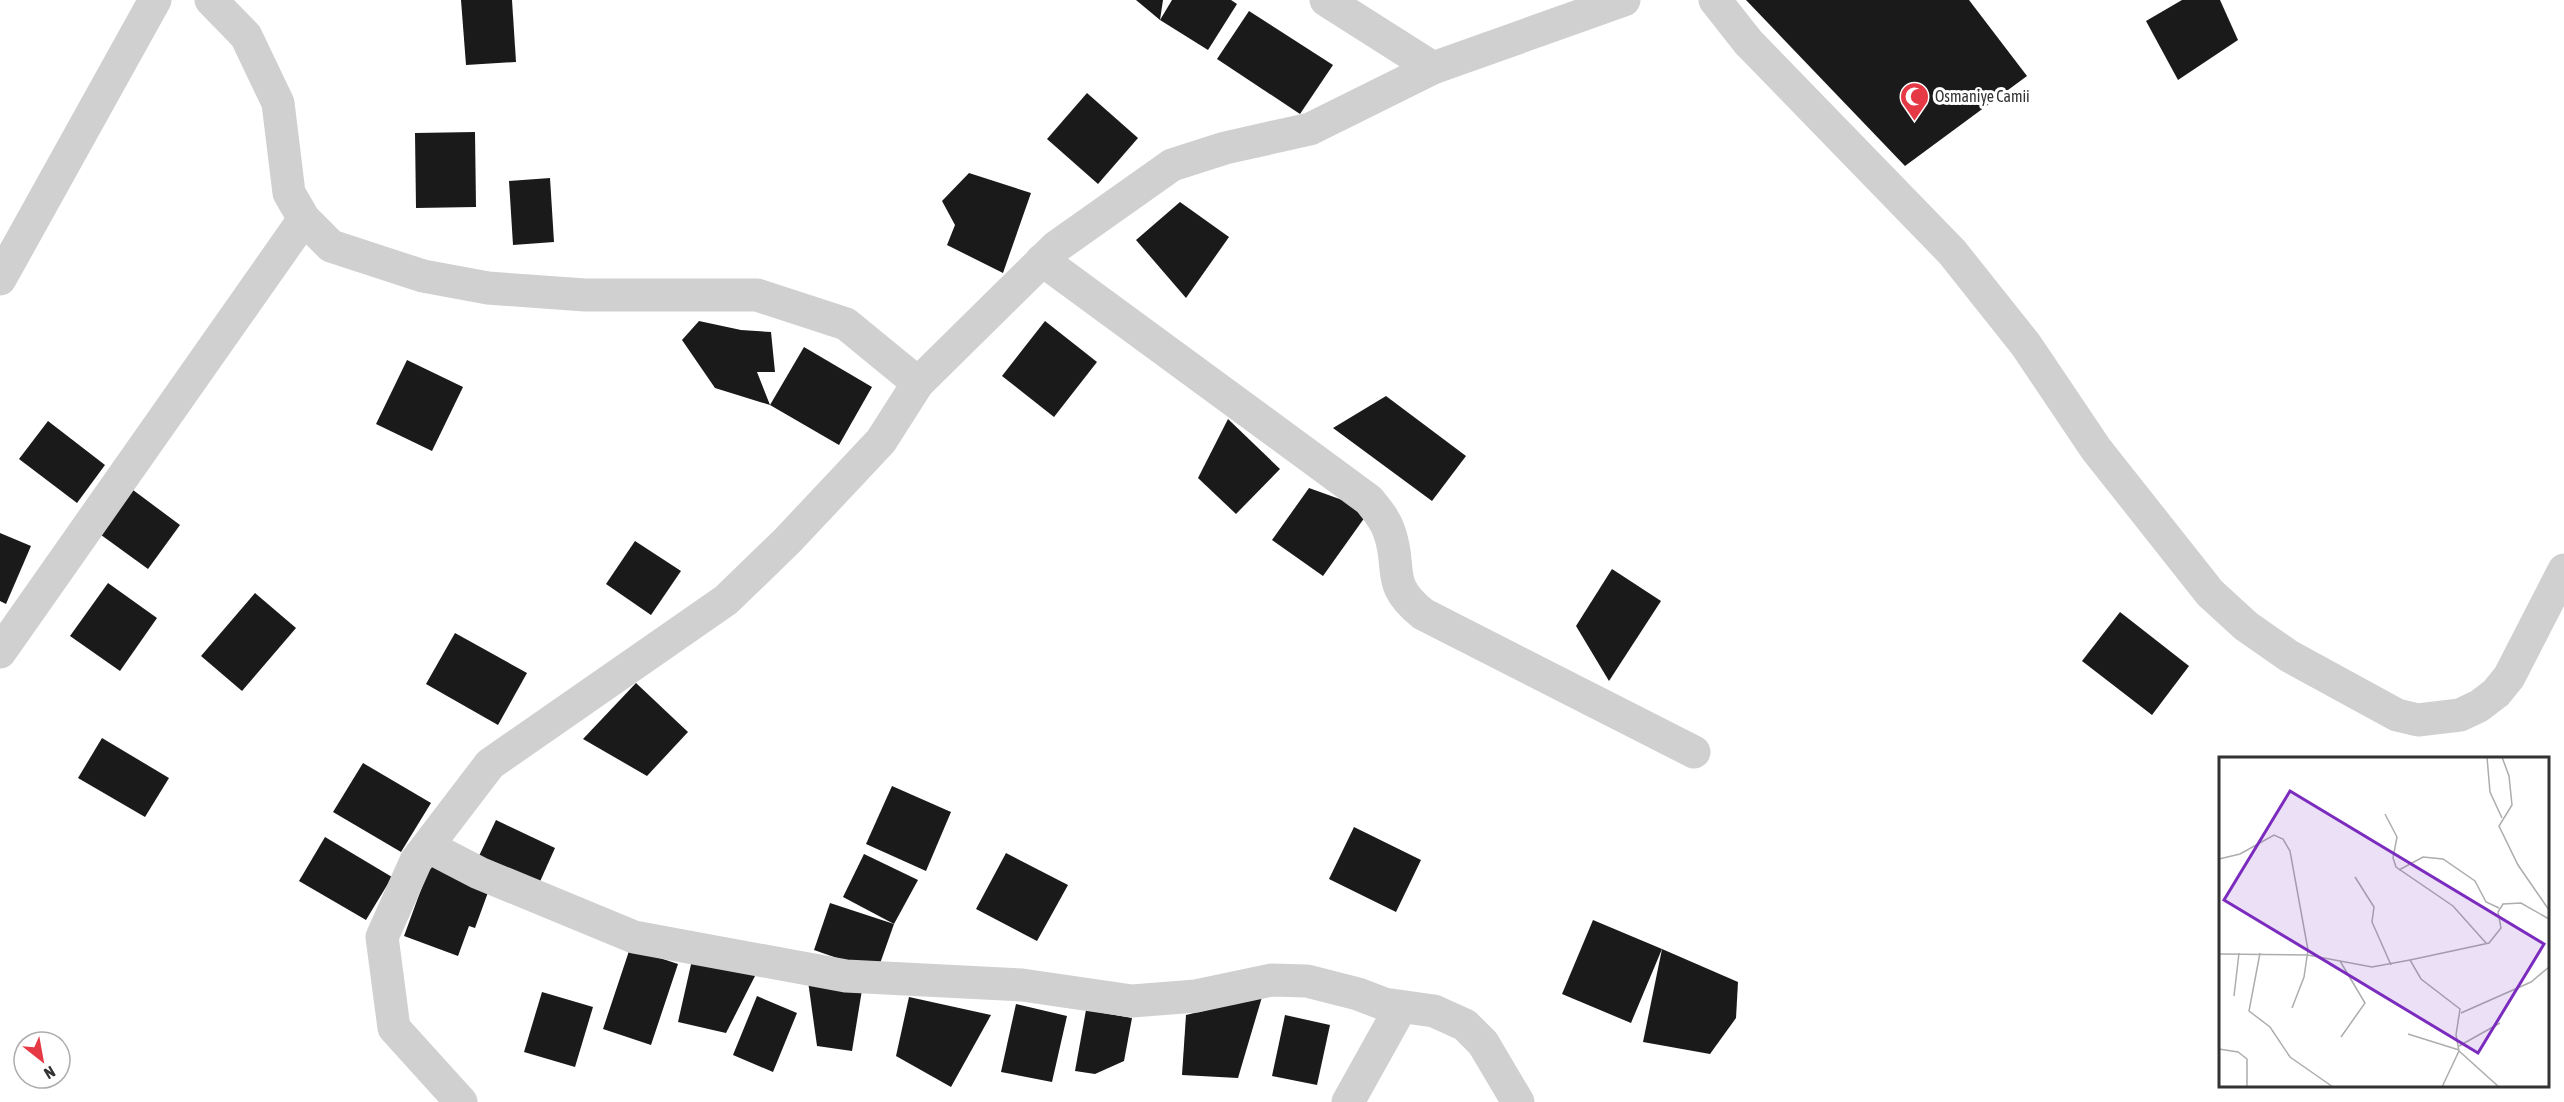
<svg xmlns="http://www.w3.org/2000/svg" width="2564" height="1102" font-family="'Asap Condensed',sans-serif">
	<rect width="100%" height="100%" fill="#fff"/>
	<g fill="#1a1a1a">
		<polygon points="461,0 512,0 516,62 466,65"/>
		<polygon points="1136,0 1163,0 1160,20"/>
		<polygon points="1172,0 1231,0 1237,4 1208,50 1160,20"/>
		<polygon points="1746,0 1969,0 2027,76 1905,166"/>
		<polygon points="2182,0 2220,0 2238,40 2178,80 2146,21"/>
		<polygon points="1249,11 1333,65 1300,114 1217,59"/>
		<polygon points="1087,93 1138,138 1098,184 1047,139"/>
		<polygon points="475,132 476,207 416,208 415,133"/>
		<polygon points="969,173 1031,193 1003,273 947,245 955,225 942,201"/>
		<polygon points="550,178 554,242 513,245 509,181"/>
		<polygon points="1180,202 1229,237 1186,298 1136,240"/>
		<polygon points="699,321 741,330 771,332 775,372 757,372 770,405 715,388 682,340"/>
		<polygon points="1045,321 1097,362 1054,417 1002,376"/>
		<polygon points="804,347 872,387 839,445 770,405"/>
		<polygon points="407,360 463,387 432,451 376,424"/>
		<polygon points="1386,396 1466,456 1432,501 1333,428"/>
		<polygon points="1228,419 1280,469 1236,514 1198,478"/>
		<polygon points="48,421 105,465 77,503 19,459"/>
		<polygon points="129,487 180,525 148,569 97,532"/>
		<polygon points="1309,488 1370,510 1323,576 1272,540"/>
		<polygon points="0,533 31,546 6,604 0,601"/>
		<polygon points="635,541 681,571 651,615 606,584"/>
		<polygon points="1612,569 1661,601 1609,681 1576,626"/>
		<polygon points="108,583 157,618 120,671 70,636"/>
		<polygon points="255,593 296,628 242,691 201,656"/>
		<polygon points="2120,612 2189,666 2152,715 2082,661"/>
		<polygon points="455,633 527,673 498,725 426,684"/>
		<polygon points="636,683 688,732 647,776 583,739"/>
		<polygon points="102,738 169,778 145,817 78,778"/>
		<polygon points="363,763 431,803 401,852 333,812"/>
		<polygon points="892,786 951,812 926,871 866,844"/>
		<polygon points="496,820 555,848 538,886 478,858"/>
		<polygon points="1354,827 1421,860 1396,912 1329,879"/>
		<polygon points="325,837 392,877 366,920 299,881"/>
		<polygon points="1006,853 1068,885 1037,941 976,909"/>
		<polygon points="864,854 918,880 894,924 843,897"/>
		<polygon points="430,865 490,887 475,928 469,926 458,956 404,936"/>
		<polygon points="830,903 894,924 877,972 814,950"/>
		<polygon points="1593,920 1662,949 1631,1023 1562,994"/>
		<polygon points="630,948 678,964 651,1045 603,1029"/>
		<polygon points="1662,949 1738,982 1736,1018 1710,1054 1643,1042"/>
		<polygon points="692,960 756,974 726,1033 678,1022"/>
		<polygon points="808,981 862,990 852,1051 817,1046"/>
		<polygon points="542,992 593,1007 575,1067 524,1052"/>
		<polygon points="757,996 797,1013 773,1072 733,1055"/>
		<polygon points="909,997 991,1015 951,1087 896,1056"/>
		<polygon points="1262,997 1238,1078 1182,1075 1186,1015"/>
		<polygon points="1016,1004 1067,1016 1052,1082 1001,1072"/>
		<polygon points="1086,1010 1132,1018 1124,1061 1095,1074 1075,1071"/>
		<polygon points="1285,1015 1330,1025 1317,1085 1272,1076"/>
	</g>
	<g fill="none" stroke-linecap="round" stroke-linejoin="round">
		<g stroke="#d0d0d0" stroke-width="33">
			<polyline points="1326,0 1433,68"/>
			<polyline points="1715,0 1748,42 1952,252 2026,345 2096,449 2210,593 2246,626 2289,656 2397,715 2418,720 2460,715 2479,706 2496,693 2509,677 2564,570"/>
			<path d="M1042,260L1369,500C1377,510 1385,519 1389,531C1403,569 1384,583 1423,614L1694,752"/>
			<polyline points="0,279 155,0"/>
			<polyline points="918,383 1056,247 1172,165 1225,148 1310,129 1433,68 1624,0"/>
			<polyline points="0,652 304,219"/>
			<polyline points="429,847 479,873 634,937 846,976 1022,985 1132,1001 1196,996 1272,980 1307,981 1358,994 1384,1004 1434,1011 1465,1025 1483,1043 1518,1102"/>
			<polyline points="1348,1102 1401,1007"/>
		</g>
		<polyline stroke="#d0d0d0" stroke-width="33" points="211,0 246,36 278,103 289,193 304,219 331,246 423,276 488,288 585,295 757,295 846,324 918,383 881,441 787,541 726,600 490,764 416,861 382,937 394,1028 461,1102"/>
	</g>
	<defs>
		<symbol id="mosque-pin" viewBox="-11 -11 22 30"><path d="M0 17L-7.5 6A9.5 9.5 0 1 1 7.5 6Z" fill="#e63946" stroke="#fff"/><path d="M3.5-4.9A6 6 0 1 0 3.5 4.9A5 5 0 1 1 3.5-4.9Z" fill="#fff"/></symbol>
	</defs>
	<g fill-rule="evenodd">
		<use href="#mosque-pin" x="1898" y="80" width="33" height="45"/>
	</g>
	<g text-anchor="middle" stroke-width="6" stroke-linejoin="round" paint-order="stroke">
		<g font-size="16" fill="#333" stroke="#fff" text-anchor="start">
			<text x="1935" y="102">Osmaniye Camii</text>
		</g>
	</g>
	<g transform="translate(2219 757)">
		<rect width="330" height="330" fill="#fff"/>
		<path fill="none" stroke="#adadad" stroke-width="1.5" d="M268,0L271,35L283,61M283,0L290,19L293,48L280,69L299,108L330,153M166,57L178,80L174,101L177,110L234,149L267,186M0,102L21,97L55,78L64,82L71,94L89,193L85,220L73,251M180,113L204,100L224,102L256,124L267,145L280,151M136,120L155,150L153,165L172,208M41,196L30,254L51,270L71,300L114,330M0,197L89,198L153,210L191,203M121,204L146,246L122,280M15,239L20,196M242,256L312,225L330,210M189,277L240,293M240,289L281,266M0,292L19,295L28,302V330M240,294L237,278L241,252L202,222L191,203L270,186L282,171L279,155L284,147L302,146L330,162M223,330L240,294L280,330"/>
		<path fill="#7b2cbf" fill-opacity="0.15" stroke="#7b2cbf" stroke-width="3" d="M71,34L325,187L259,296L5,143Z"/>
		<rect width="330" height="330" fill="none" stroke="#333" stroke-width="3"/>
	</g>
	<g transform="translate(42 1060) rotate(149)"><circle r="28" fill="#ffffff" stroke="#adadad" stroke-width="1.5"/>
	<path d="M0-4.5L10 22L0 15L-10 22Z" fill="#e63946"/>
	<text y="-9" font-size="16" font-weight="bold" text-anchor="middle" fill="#333333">N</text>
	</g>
</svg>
